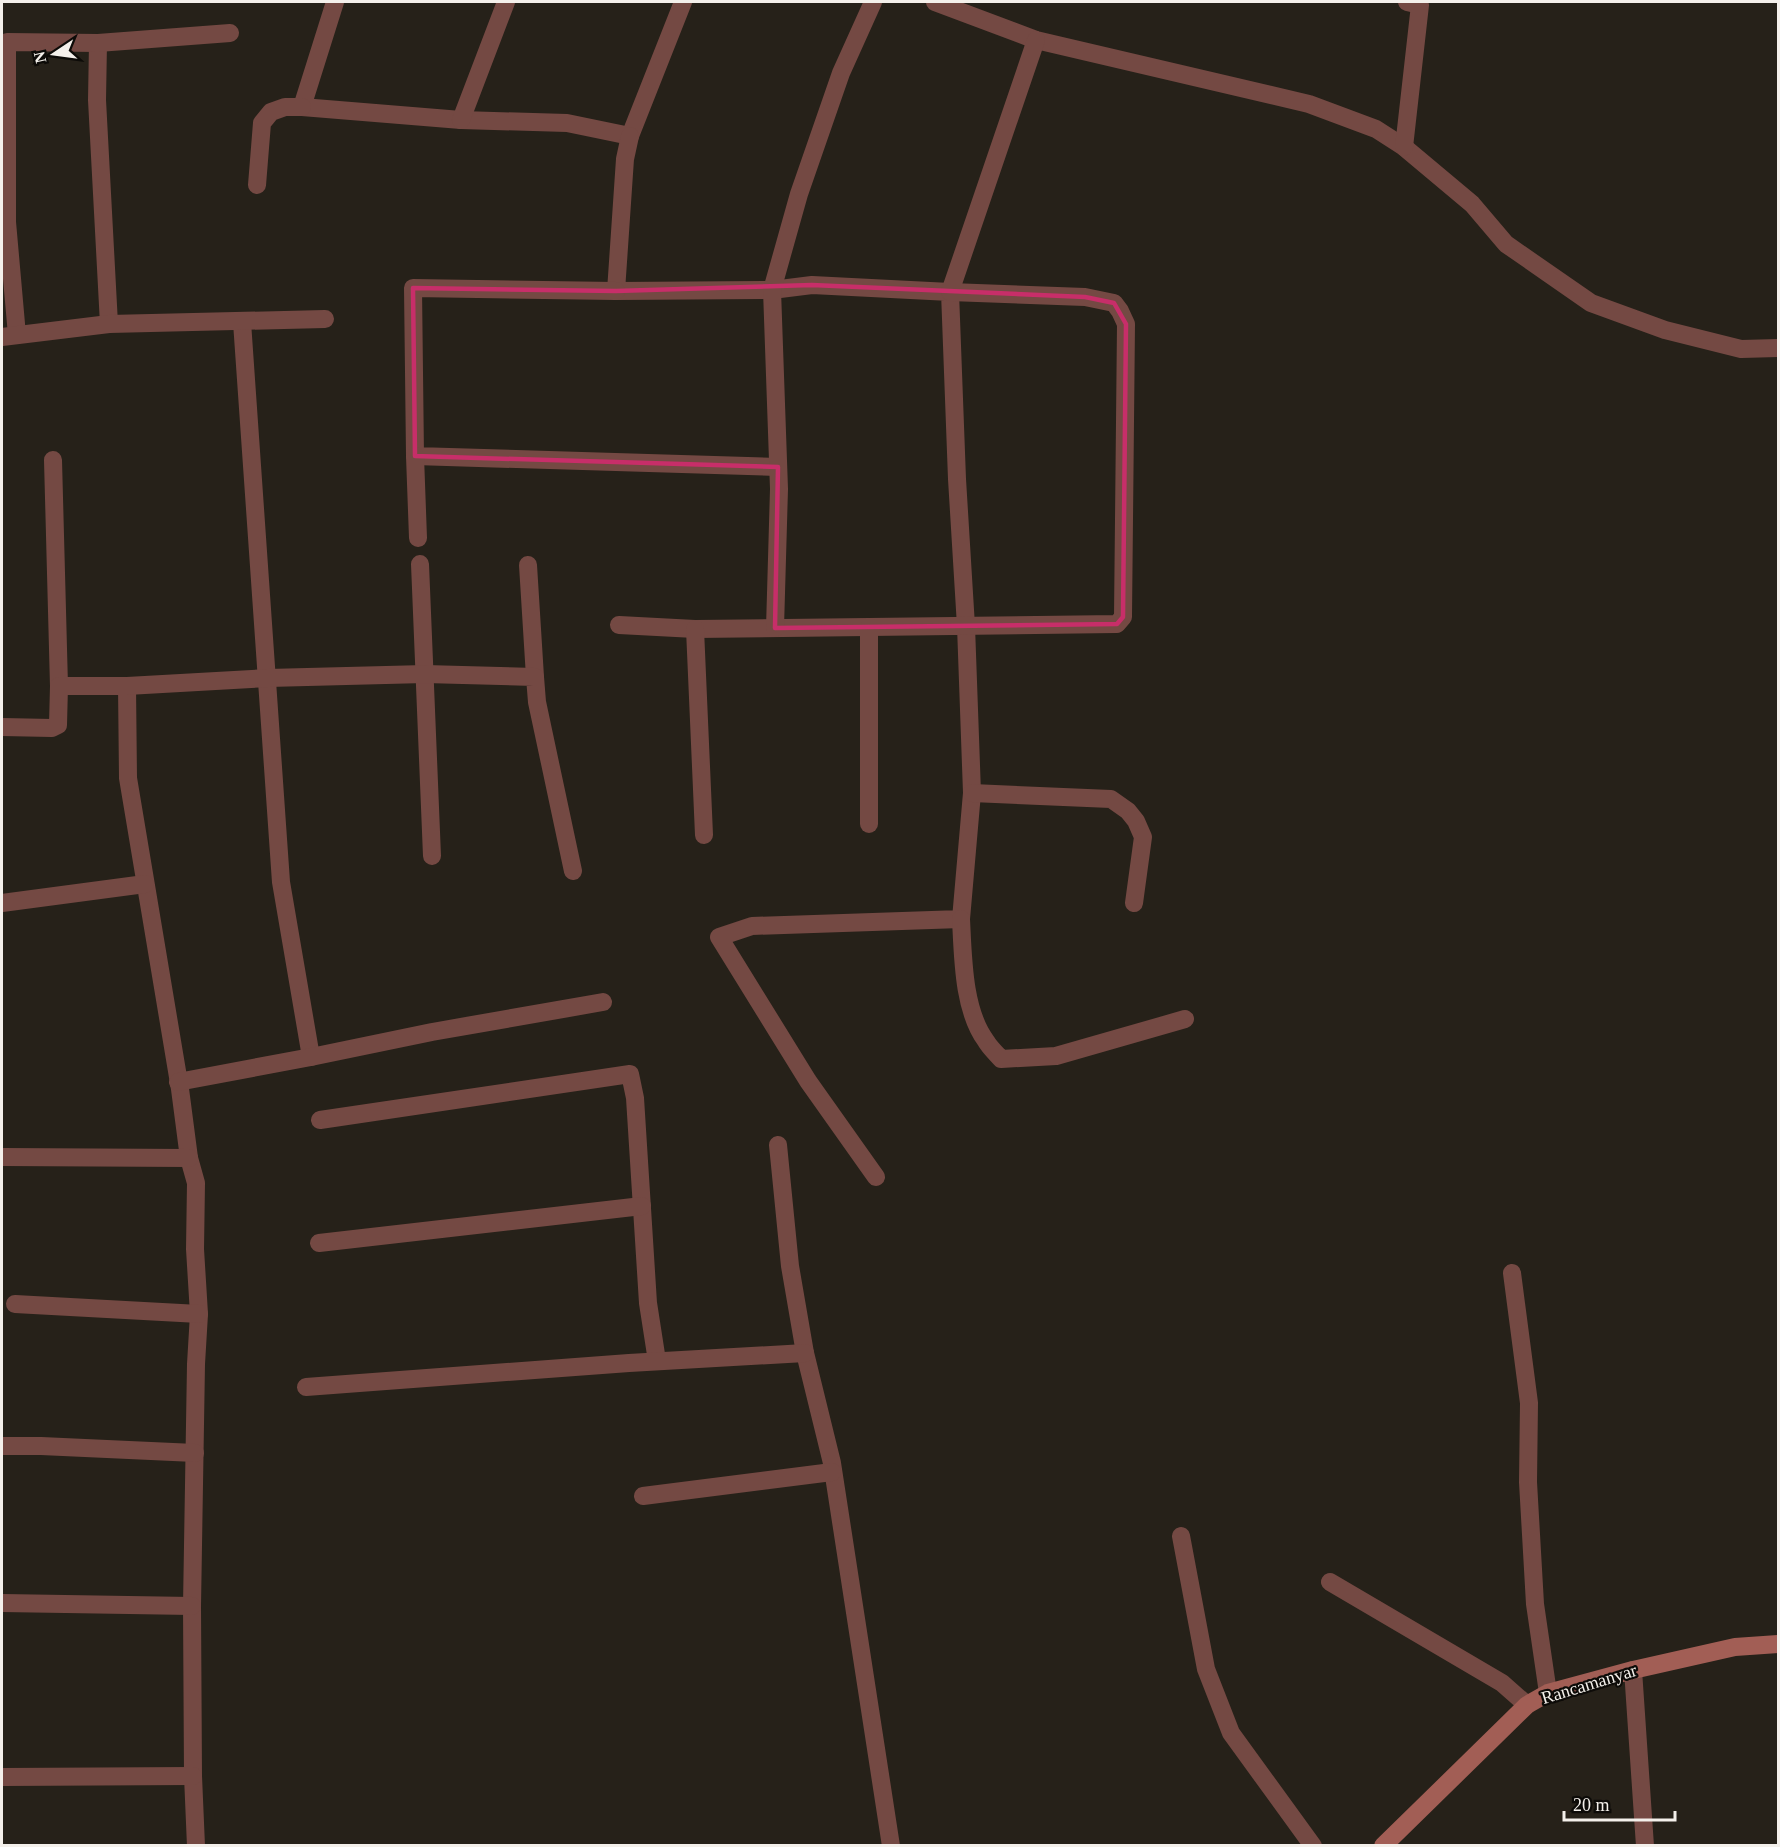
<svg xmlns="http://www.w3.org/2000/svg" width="1780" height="1847" font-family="Georgia,serif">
	<rect width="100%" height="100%" fill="#262119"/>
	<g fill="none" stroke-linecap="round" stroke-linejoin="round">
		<polyline stroke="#744943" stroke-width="18" points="1330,1582 1502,1683 1527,1705"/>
		<g stroke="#744943" stroke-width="18">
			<polyline points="335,2 302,107 461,120 567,123 630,136 683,2"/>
			<polyline points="935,2 1036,40 1309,104 1376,129 1404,147 1472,204 1506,244 1591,303 1665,330 1741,349 1778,348"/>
			<polyline points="98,43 97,100 109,324"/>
			<polyline points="461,120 506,2"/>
			<polyline points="630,136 625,159 616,291 772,290 812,285 950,292 957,479 966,626 972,793 961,919 752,926 719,937 808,1081 876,1177"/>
			<polyline points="1404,147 1420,5 1407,2"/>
			<polyline points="257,185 262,123 271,112 285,107 302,107"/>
			<polyline points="616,291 413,288 415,456 778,467"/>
			<polyline points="242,322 281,882 311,1057"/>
			<polyline points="17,335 7,222 7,42 98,43 230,33"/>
			<polyline points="2,337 109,324 325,319"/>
			<polyline points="415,456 418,538"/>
			<polyline points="53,460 59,686"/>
			<polyline points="420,564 432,856"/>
			<polyline points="528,565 535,677"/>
			<polyline points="619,625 695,629 1117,624 1123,617 1126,324 1120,311 1114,303 1085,297 950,292 1036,40"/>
			<polyline points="775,628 779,489 772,290 799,194 841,73 873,2"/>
			<polyline points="695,629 704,835"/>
			<polyline points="127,686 128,778 180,1089 189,1158 196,1183 195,1249 199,1314 196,1364 192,1606 193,1776 196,1846"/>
			<polyline points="2,727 52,728 58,725 59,686 127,686 268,678 425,674 535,677 537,702 573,871"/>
			<polyline points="972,793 1111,799 1128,811 1136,821 1143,837 1134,903"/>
			<polyline points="869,824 869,627"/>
			<polyline points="2,903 145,884"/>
			<path d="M961,919C963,957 963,1010 986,1041C990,1048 996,1053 1001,1059L1056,1056L1185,1019"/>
			<polyline points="178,1082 311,1057 432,1032 603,1002"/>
			<polyline points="320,1120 630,1074 635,1098 648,1303 657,1361"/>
			<polyline points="778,1145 790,1266 805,1353 832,1463 891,1846"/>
			<polyline points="2,1157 189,1158"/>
			<polyline points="319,1243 642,1206"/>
			<polyline points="1512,1273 1529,1403 1528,1482 1535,1604 1548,1693"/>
			<polyline points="15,1304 199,1314"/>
			<polyline points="306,1387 629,1363 805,1353"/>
			<polyline points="2,1446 41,1446 195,1453"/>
			<polyline points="643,1496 832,1472"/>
			<polyline points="1181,1536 1206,1669 1231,1733 1313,1846"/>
			<polyline points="2,1603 192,1606"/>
			<polyline points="1633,1670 1645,1846"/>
			<polyline points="2,1777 193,1776"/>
		</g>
		<polyline stroke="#a25e55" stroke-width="18" points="1383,1846 1527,1705 1548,1693 1633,1670 1735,1647 1778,1644"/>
	</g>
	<path fill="none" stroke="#c72e69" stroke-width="4.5" stroke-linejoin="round" d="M812,285L1085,297L1114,303L1126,324L1123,617L1117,624L775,628L778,467L415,456L413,288L616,291Z"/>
	<g text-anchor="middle" stroke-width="4.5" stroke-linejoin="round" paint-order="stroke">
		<g font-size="18" fill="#f4f0eb" stroke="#0d0b08">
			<text transform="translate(1589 1684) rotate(-17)" y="6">Rancamanyar</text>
		</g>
	</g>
	<rect width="1780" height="1847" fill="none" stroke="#f4f0eb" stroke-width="6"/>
	<g transform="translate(54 54) rotate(257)" stroke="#0d0b08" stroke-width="4.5" paint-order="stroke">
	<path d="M0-4.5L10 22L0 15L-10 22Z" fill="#f4f0eb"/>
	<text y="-9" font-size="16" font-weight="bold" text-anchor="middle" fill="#f4f0eb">N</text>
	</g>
	<path d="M1564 1811v9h111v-9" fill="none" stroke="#f4f0eb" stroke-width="3"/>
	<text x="1573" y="1811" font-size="18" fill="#f4f0eb" stroke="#0d0b08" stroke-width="4.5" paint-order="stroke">20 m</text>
</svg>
